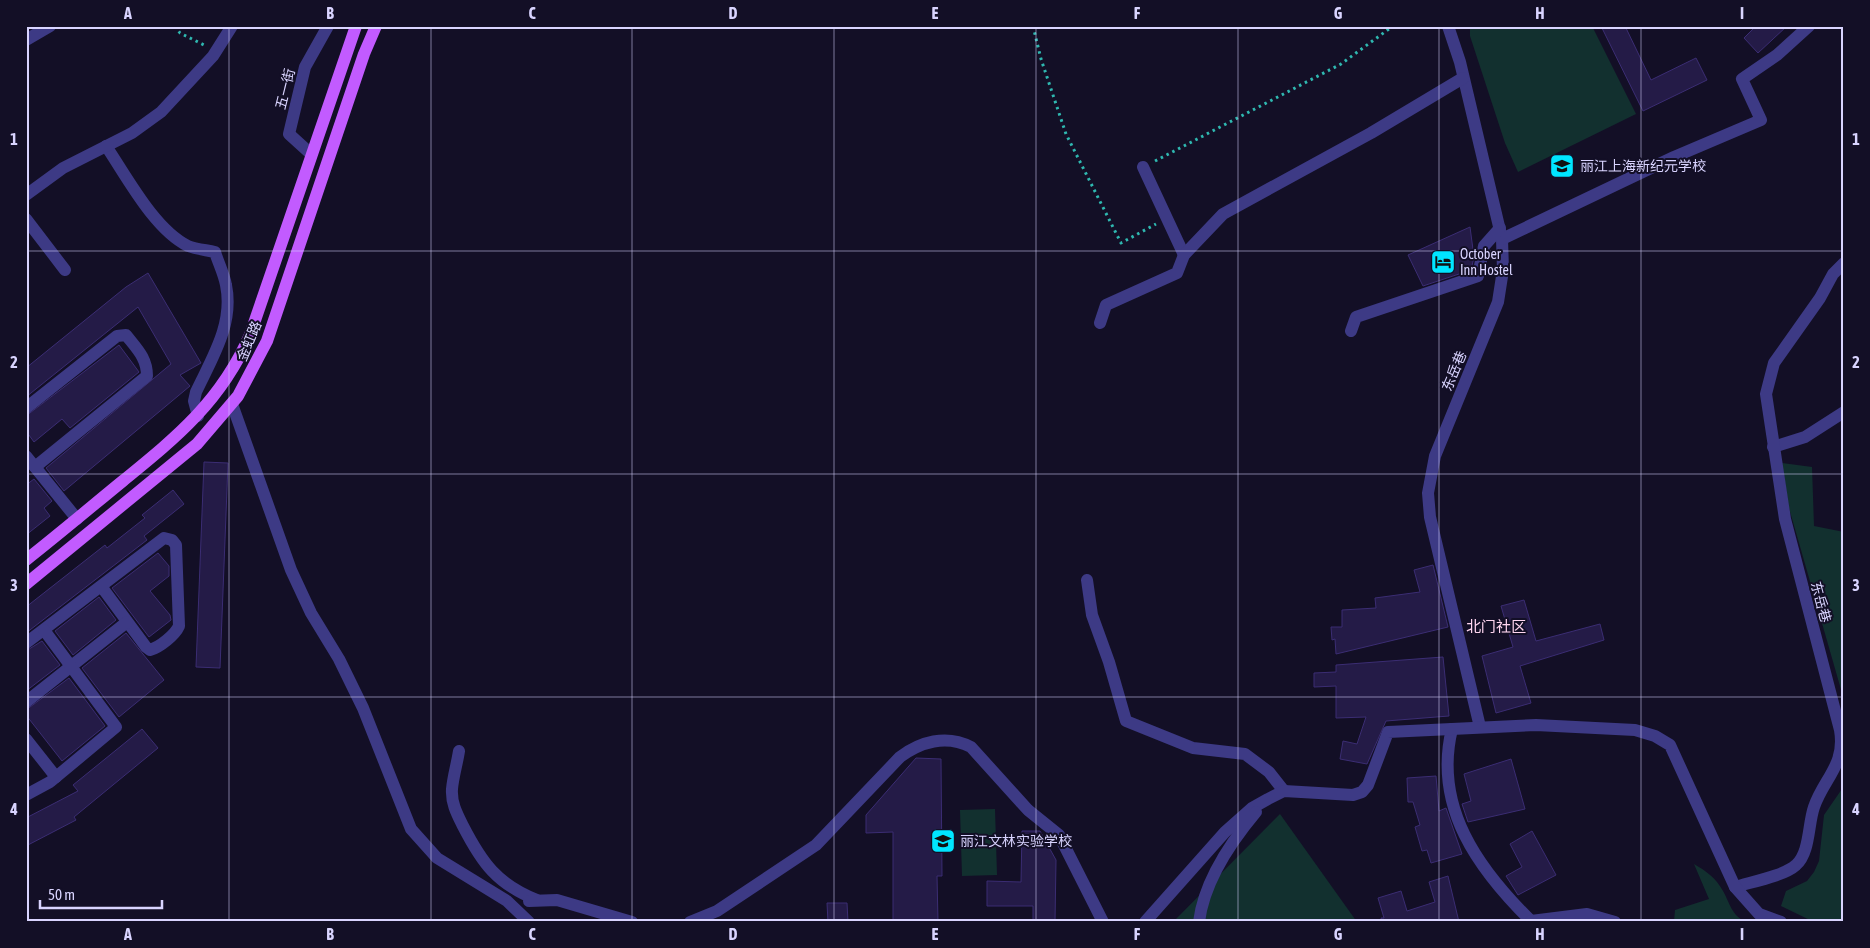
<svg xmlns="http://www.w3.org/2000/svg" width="1870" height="948" font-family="'Asap Condensed','Noto Sans SC',sans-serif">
	<rect width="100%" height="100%" fill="#130f26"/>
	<g fill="#12302f">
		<polygon points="1470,26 1592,26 1636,114 1518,172 1505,143 1470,36"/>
		<polygon points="1782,463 1812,467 1814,526 1844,532 1844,700 1789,508"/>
		<polygon points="1844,786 1844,922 1814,922 1781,906 1786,891 1807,881 1814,872 1819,861 1824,815"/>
		<polygon points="995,809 997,875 962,876 960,810"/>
		<polygon points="1280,814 1357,922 1173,922"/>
		<path d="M1694,864C1706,871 1716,878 1723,891C1730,903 1731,915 1746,922H1674L1675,910L1709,899Z"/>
	</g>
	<g fill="#241b47" stroke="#3b2d73">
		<polygon points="1601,26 1625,26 1651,80 1696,58 1707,80 1643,111"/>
		<polygon points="1756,26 1787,26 1758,53 1744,38"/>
		<polygon points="1470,227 1474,257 1471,270 1423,286 1408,255"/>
		<polygon points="148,273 201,363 180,375 190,386 64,491 46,468 171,364 138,307 26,397 26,368 126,287"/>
		<polygon points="119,345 139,372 70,428 62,419 34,442 26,431 26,416"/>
		<polygon points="204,462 228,463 220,668 196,667"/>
		<polygon points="34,479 52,501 44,508 50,516 26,535 26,485"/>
		<polygon points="173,490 184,504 144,536 147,540 26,633 26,607 105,545 107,548 145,518 142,515"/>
		<polygon points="158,553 169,566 169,576 150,591 170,615 171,620 149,637 112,588"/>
		<polygon points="1433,565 1448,627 1336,654 1335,639 1332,640 1331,627 1342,627 1342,610 1376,608 1375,598 1420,592 1414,570"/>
		<polygon points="99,597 116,620 73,655 55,631"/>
		<polygon points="1524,600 1536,641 1600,624 1604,640 1520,666 1531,703 1496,713 1482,656 1513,647 1501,606"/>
		<polygon points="126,633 164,680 119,717 82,668"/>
		<polygon points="42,641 60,665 26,691 26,651"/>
		<polygon points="1443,657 1449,716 1386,721 1367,764 1340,759 1343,741 1357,744 1366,717 1336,718 1336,686 1314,687 1314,673 1336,672 1336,665"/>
		<polygon points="69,678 105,726 62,761 26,715 26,710"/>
		<polygon points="142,729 158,748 74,817 76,820 26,846 26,818 78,791 73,785"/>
		<polygon points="916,758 941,759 942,876 937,876 938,922 893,922 893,832 866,833 866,815"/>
		<polygon points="1511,759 1525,809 1468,822 1462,804 1471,801 1464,774"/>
		<polygon points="1436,776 1439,811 1446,808 1462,854 1431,863 1427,850 1422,851 1415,827 1420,825 1413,802 1408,802 1407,778"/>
		<polygon points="1022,831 1040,831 1056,860 1055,922 1033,922 1033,906 987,906 987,881 1021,882"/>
		<polygon points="1532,831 1556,875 1518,895 1506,876 1522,867 1510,844"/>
		<polygon points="1448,876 1459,922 1382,922 1381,918 1384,918 1378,898 1401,891 1407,911 1435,902 1429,882"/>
		<polygon points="827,903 847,903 848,922 828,922"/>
	</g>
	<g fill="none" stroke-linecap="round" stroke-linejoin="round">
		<g stroke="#2fb8b0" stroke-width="3" stroke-dasharray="2.5 4" stroke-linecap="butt">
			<polyline points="175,26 180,33 204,45"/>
			<polyline points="1033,26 1041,59 1066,134 1121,243 1156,224"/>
			<polyline points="1155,161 1341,64 1393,26"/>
		</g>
		<g stroke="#3d3a85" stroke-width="12">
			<polyline points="1448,26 1460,62 1502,239 1503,270 1498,302 1435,456 1428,493 1430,517 1480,727"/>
			<polyline points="26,40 50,26"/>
			<path d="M106,146C127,177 154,229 188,246C196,249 206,250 215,252C218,262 224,274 226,285C234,324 212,358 196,392L194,401L198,416"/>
			<polyline points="311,154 289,134 305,67 328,26"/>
			<polyline points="1143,167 1184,255"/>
			<polyline points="26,195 63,168 132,133 161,112 213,56 232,26"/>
			<polyline points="26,219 65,270"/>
			<polyline points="1502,239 1674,157 1761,120 1742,79 1777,55 1809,26"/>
			<polyline points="1100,323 1106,305 1177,273 1184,255 1223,214 1371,133 1463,78"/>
			<polyline points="1351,331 1356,317 1478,276 1484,246 1500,228"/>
			<polyline points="232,404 291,570 311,613 339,659 363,708 411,829 437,858 507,901 529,922"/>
			<path d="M26,408L117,336L126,335C137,349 147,358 147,376L35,467"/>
			<polyline points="1773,447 1805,437 1844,412"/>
			<polyline points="26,456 77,519"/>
			<polyline points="1087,580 1092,615 1109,662 1126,721 1193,748 1245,754 1269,772 1284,791"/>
			<path d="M26,643L164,538L172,540L176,545L179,626C175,635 160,647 150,650L146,647L101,586"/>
			<polyline points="26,702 127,622"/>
			<path d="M1452,729C1433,807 1478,869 1532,922"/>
			<polyline points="26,739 56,777"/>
			<path d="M459,751C457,764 453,777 452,789C451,803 457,814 463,826C482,863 497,884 537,900"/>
			<polyline points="26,795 50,782 116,727 44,630"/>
			<path d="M1735,887C1751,882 1784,876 1796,865C1810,853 1808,824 1814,807C1824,778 1846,765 1840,730L1785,519L1766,394L1774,363L1820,298L1833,274L1844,263"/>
			<polyline points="529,901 557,900 632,922"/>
			<polyline points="1531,921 1587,914 1615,922"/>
			<path d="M690,922L717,911L816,845L900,757C920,742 946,734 971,747L1028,810L1059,835L1103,922"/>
			<polyline points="1145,922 1225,832 1252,808 1268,799 1284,791 1353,795 1362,792 1368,785 1388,732 1536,725 1635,730 1655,736 1670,745 1735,887 1759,914 1781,922"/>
			<path d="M1199,922C1204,881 1230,843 1256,812"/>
		</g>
		<g stroke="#c25bff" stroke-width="12">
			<path d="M26,560C59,534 91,507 124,480C178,436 221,401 250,335L356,26"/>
			<polyline points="26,584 197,444 238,396 267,341 364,54 376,26"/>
		</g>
	</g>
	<path fill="none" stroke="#d9d4ff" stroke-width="1" stroke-opacity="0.55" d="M229,26V922M431,26V922M632,26V922M834,26V922M1036,26V922M1238,26V922M1439,26V922M1641,26V922M26,251H1844M26,474H1844M26,697H1844"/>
	<defs>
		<symbol id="school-square" viewBox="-11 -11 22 22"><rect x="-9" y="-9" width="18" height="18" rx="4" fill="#00e5ff" stroke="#130f26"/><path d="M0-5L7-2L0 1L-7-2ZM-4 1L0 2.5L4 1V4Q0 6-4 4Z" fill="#111"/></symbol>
		<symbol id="hotel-square" viewBox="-11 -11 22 22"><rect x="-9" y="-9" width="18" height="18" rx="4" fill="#00e5ff" stroke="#130f26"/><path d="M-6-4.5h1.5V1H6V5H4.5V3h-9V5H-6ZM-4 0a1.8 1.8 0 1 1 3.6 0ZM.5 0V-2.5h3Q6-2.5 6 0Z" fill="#111"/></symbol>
	</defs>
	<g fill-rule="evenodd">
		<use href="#school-square" x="1548" y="152" width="28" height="28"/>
		<use href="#hotel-square" x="1429" y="248" width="28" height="28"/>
		<use href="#school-square" x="929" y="827" width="28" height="28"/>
	</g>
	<g text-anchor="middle" stroke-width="4" stroke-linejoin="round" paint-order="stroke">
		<g font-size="14" fill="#d9d4ff" stroke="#130f26">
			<text transform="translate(285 89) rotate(-76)" y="5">五一街</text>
			<text transform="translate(249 341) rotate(-67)" y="5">金虹路</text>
			<text transform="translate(1454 371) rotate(-67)" y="5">东岳巷</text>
			<text transform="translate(1821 602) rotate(75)" y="5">东岳巷</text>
		</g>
		<g font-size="14" fill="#d9d4ff" stroke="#130f26" text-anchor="start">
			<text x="1580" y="171">丽江上海新纪元学校</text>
			<text x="1460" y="259">October<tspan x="1460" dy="16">Inn Hostel</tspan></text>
			<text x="960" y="846">丽江文林实验学校</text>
		</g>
		<g font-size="15" fill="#ffd6f0" stroke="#130f26">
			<text x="1496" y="632">北门社区</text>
		</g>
	</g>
	<rect width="1870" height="948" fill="none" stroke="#130f26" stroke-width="55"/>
	<path d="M40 900v8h122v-8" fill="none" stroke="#d9d4ff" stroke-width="2.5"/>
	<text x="48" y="900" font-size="15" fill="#d9d4ff" stroke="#130f26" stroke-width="4" paint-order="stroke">50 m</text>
	<rect x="28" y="28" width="1814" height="892" fill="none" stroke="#d9d4ff" stroke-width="2"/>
	<g font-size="16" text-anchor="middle" font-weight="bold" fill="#d9d4ff">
		<text x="128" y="19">A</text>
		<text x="330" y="19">B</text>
		<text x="532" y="19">C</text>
		<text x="733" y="19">D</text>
		<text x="935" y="19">E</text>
		<text x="1137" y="19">F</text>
		<text x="1338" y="19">G</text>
		<text x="1540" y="19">H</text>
		<text x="1742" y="19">I</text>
		<text x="14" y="145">1</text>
		<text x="1856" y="145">1</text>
		<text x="14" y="368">2</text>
		<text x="1856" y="368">2</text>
		<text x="14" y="591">3</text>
		<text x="1856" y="591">3</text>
		<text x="14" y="815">4</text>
		<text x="1856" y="815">4</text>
		<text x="128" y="940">A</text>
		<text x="330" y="940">B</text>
		<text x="532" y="940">C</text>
		<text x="733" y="940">D</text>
		<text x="935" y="940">E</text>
		<text x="1137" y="940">F</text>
		<text x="1338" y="940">G</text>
		<text x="1540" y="940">H</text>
		<text x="1742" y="940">I</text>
	</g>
</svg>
